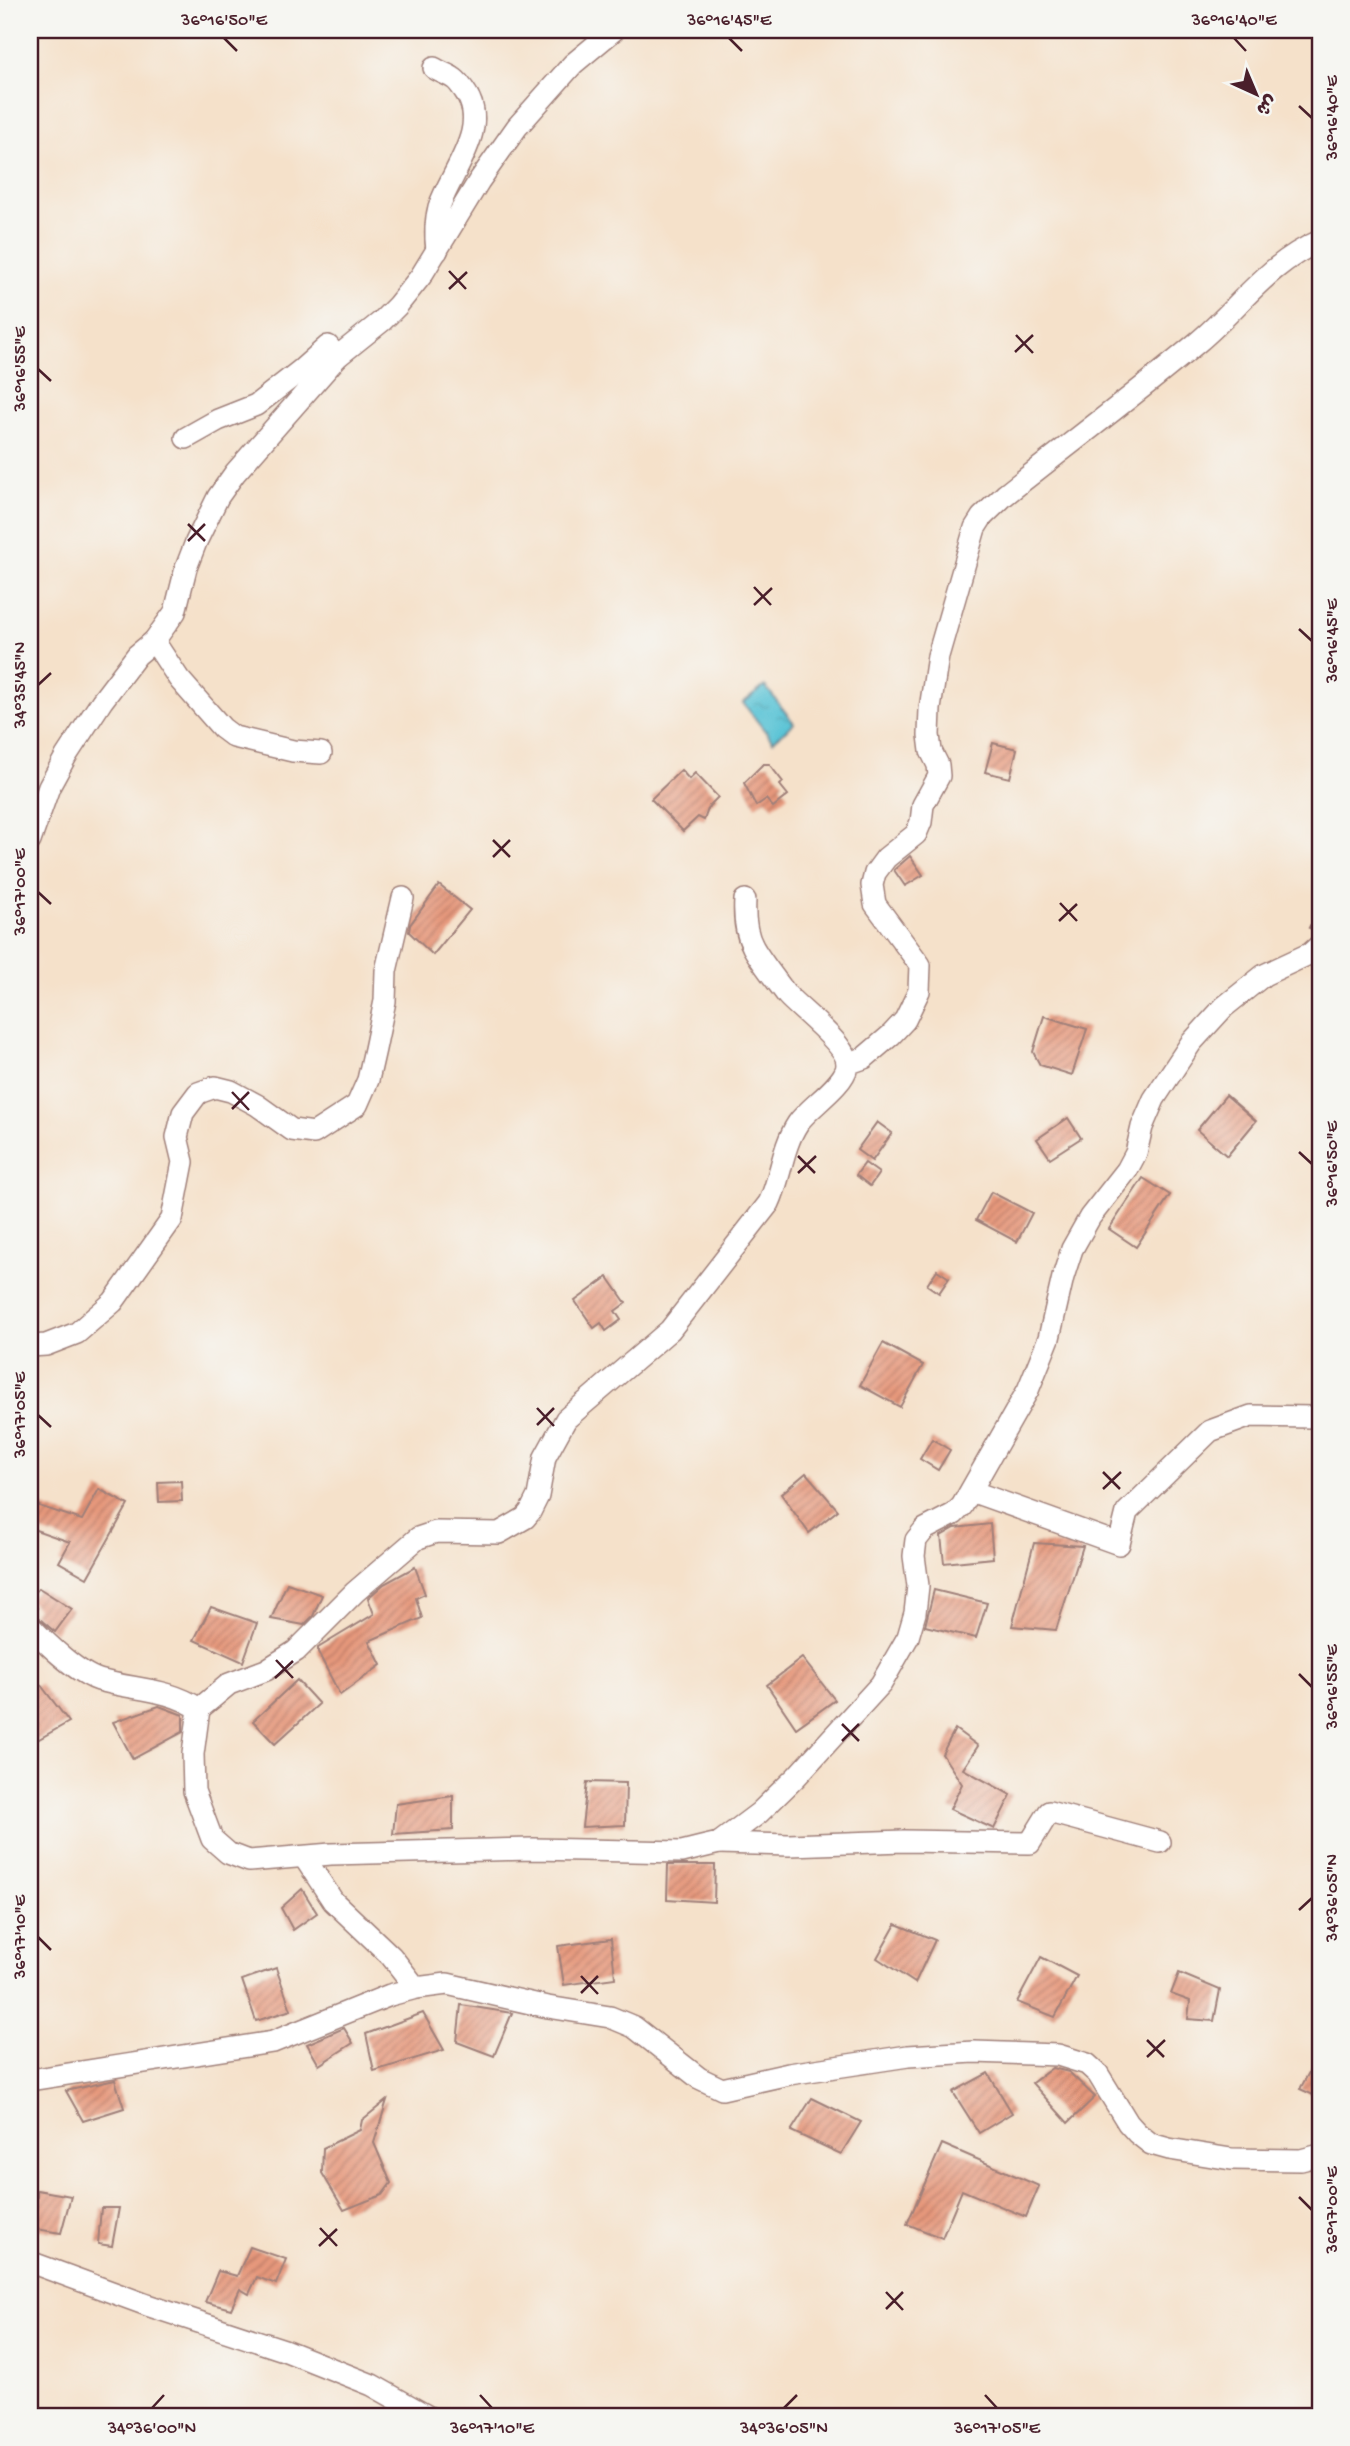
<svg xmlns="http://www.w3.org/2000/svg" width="1350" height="2446" font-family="'Gochi Hand','Playpen Sans Arabic',sans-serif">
	<defs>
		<pattern id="water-ripples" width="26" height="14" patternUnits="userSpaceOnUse" patternTransform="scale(1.75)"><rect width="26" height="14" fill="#59c3d5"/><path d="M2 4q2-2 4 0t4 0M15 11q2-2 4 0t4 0" fill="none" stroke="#4fa7b7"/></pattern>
		<pattern id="building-hatch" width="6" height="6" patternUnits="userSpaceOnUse" patternTransform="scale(1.75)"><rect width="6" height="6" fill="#e6987c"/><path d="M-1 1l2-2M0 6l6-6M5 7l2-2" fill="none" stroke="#bc7b66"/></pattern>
	</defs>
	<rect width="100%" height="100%" fill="#f6f6f2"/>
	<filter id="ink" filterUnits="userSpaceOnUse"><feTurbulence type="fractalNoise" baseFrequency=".0143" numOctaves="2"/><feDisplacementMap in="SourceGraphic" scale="14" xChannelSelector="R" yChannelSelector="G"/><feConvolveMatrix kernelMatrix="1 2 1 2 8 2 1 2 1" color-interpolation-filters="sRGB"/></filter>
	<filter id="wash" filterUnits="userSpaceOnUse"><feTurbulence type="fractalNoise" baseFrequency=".00686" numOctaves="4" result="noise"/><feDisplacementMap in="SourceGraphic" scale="28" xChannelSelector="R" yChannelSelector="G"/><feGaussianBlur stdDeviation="1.57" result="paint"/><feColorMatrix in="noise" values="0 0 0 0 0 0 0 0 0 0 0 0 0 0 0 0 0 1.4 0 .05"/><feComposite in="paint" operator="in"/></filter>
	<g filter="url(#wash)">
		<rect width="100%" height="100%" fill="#f5e1ca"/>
		<polygon fill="url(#water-ripples)" stroke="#527180" stroke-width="2" points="765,686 794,723 773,741 743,703"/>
		<g id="blocks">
			<g fill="url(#building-hatch)">
				<polygon points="993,743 1017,749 1010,778 985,772"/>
				<polygon points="763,764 769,764 783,782 780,785 788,795 773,807 766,799 756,806 744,783"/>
				<polygon points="681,770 689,779 695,773 718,797 709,806 704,820 698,817 683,831 651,799"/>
				<polygon points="910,856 923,875 905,886 894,870"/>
				<polygon points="439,885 470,910 433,955 409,932 410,925"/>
				<polygon points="1044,1016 1087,1029 1072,1075 1040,1065 1033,1052"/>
				<polygon points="1226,1095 1256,1121 1227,1156 1197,1130"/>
				<polygon points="1068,1118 1081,1138 1050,1158 1037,1139"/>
				<polygon points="877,1122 892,1133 872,1161 857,1150"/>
				<polygon points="865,1163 879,1173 870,1186 856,1175"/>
				<polygon points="1143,1178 1170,1195 1136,1247 1109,1229"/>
				<polygon points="991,1192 1032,1213 1017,1242 976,1220"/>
				<polygon points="937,1270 949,1278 939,1293 927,1285"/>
				<polygon points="608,1277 626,1303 615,1311 621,1320 606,1331 601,1323 594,1328 575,1301"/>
				<polygon points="883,1343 923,1365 900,1407 860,1385"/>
				<polygon points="932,1439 950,1450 938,1470 920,1459"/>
				<polygon points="806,1473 838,1510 809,1533 781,1494"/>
				<polygon points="181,1481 182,1501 159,1502 158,1482"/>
				<polygon points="99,1489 128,1505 87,1578 59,1562 70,1542 30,1528 30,1515 33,1504 82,1520"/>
				<polygon points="990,1524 993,1558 944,1563 941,1536 955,1528"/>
				<polygon points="1034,1543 1083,1546 1056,1630 1012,1626"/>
				<polygon points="415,1567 425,1594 416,1598 422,1618 369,1641 381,1665 340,1695 318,1652 318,1648 374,1614 368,1598 384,1584"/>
				<polygon points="287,1583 322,1595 313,1616 304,1625 271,1619"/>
				<polygon points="39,1588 72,1609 55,1632 33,1613 37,1608 30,1601 30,1598"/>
				<polygon points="934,1590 987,1603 976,1638 925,1626"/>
				<polygon points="211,1607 257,1623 243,1662 194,1640"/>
				<polygon points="802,1658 835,1700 796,1728 767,1685"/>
				<polygon points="297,1680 319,1704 275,1744 253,1721"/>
				<polygon points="40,1684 69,1722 30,1744 30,1689"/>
				<polygon points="159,1706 183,1715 183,1732 133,1759 113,1722"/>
				<polygon points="955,1729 978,1746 963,1769 1011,1795 994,1829 950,1809 962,1784 942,1754"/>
				<polygon points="587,1782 626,1783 625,1825 582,1827"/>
				<polygon points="453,1796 453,1830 393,1834 396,1804"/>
				<polygon points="668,1865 715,1865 714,1902 667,1899"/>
				<polygon points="302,1889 317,1913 293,1930 281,1908"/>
				<polygon points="896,1924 935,1940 915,1983 877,1958"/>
				<polygon points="611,1939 615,1978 564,1985 558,1946"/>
				<polygon points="1041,1957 1077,1976 1055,2017 1017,2002"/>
				<polygon points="276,1968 291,2010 256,2021 242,1980"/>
				<polygon points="1179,1973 1220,1990 1214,2021 1188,2019 1190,2001 1171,1994"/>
				<polygon points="461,2005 512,2013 494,2056 457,2042"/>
				<polygon points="423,2013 444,2050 374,2071 366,2034"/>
				<polygon points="344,2028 353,2043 319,2065 307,2044"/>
				<polygon points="1320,2052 1320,2098 1300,2089"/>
				<polygon points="1052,2068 1069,2072 1095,2097 1068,2123 1032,2083"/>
				<polygon points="988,2073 1012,2113 979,2133 953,2092"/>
				<polygon points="115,2080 124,2108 83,2121 66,2091"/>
				<polygon points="812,2098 861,2122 841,2154 791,2131"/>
				<polygon points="387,2100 374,2143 391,2183 382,2195 344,2210 322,2173 323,2148 360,2130 362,2120"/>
				<polygon points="942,2144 1039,2186 1026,2217 962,2190 942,2238 907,2224"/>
				<polygon points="37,2190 71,2196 61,2233 36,2229"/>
				<polygon points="101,2208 119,2208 112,2246 98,2244"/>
				<polygon points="250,2247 286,2259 276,2284 257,2277 249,2294 240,2289 231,2309 205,2302 218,2271 237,2276"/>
			</g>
		</g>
	</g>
	<g filter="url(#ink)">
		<use href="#blocks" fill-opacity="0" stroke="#a0807a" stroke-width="2"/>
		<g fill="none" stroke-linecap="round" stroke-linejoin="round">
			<defs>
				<g id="minor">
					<path d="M434,68C440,72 447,74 453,78C457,80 461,86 464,90C492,127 451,171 439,207C435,222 435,235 437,251"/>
					<polyline points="186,438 218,420 256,405 301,370 328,346 337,357"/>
					<polyline points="154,641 179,679 222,728 234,737 293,751 321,753"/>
					<polyline points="30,841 49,787 66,756 102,701 137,655 154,641 175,612 186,568 196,542 218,497 235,473 337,357 382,321 397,306 421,276 479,181 517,127 573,64 614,30"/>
					<path d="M847,1064L864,1058L891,1035L905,1020L919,991L920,965L875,904L872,885L875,873L886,858L916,834L921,822L923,805L939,776L938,765L931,751L929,735L930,709L938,656L975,528L982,517L1005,495C1069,444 1135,395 1198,342C1240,307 1268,263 1320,241"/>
					<polyline points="30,1346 46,1345 77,1333 113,1302 172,1219 183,1162 177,1137 183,1113 198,1093 215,1087 231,1091 257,1105 292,1130 314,1133 357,1105 368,1080 375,1049 385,1001 386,971 403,898"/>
					<polyline points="971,1491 1119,1544 1127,1512 1210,1431 1251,1416 1313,1417 1320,1413"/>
					<path d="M30,1626C46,1643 77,1673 99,1680C133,1690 169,1688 199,1709L193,1754L194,1791L212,1839L228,1853L249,1861L331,1854L533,1849L682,1852L702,1847L719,1843L759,1813L796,1777L881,1684L908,1637L915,1613L918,1586L914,1556L916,1540L925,1529L954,1514L962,1506L1028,1390L1049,1338L1063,1277L1072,1249L1090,1217L1127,1170L1136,1153L1142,1127L1154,1099L1191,1043L1224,1007L1264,975L1311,953L1320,945"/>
					<path d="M199,1709L229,1684L266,1670L296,1651L355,1592L418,1538L436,1532L499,1533L525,1518L530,1512L538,1496L545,1457L566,1419L670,1330L769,1203C781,1178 782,1147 798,1123C809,1107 843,1086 847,1067C851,1047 800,1010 787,995C776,980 762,963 753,947C745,932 744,917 745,900"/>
					<polyline points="719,1843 789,1845 904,1841 1030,1843 1049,1812 1160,1842"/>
					<polyline points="304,1857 333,1901 391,1956 416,1988"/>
					<polyline points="30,2080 273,2042 390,1995 416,1988 447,1984 548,2007 610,2017 634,2027 699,2078 722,2089 789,2074 908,2056 974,2052 1058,2055 1087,2064 1098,2074 1128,2123 1137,2133 1151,2144 1169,2149 1231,2159 1301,2160 1320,2155"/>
					<polyline points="30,2262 147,2305 284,2350 372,2385 427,2416"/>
				</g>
			</defs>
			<use href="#minor" stroke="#a0807a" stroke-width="24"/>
			<polyline stroke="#a0807a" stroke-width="3.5" stroke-dasharray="5 5" stroke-linecap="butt" points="1309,929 1320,908"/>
			<use href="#minor" stroke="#fff" stroke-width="21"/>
		</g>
	</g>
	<path fill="none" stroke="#4a1f2b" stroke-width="2.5" d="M224,38L237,51M729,38L742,51M1234,38L1246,51M1299,106L1312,118M449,271L466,289M449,289L467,272M1016,335L1033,353M1015,352L1033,335M38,369L51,381M188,524L205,541M188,541L205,524M754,587L771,605M754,605L772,588M1299,629L1312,641M38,685L51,673M493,840L510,857M493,857L510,840M38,892L51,904M1060,903L1077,921M1059,921L1077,904M232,1092L249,1110M232,1109L249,1092M1299,1152L1312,1164M798,1156L815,1173M798,1173L816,1156M537,1408L554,1426M38,1415L51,1427M537,1425L554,1408M1103,1472L1120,1489M1103,1489L1121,1472M276,1660L293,1678M1299,1674L1312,1687M275,1678L293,1661M842,1724L859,1741M842,1741L859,1724M1299,1910L1312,1898M38,1937L51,1950M581,1976L598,1994M581,1993L598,1976M1147,2040L1164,2057M1147,2057L1165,2040M1299,2197L1312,2210M320,2228L337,2246M319,2246L337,2229M886,2292L903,2310M886,2309L903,2292M480,2395L492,2408M985,2395L997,2408M152,2408L164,2395M784,2408L797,2395"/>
	<rect width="1350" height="2446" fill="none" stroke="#f6f6f2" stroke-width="77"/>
	<g transform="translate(1256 94) rotate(136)" stroke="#f6f6f2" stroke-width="5" paint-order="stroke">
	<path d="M0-5L12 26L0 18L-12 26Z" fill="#4a1f2b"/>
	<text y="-10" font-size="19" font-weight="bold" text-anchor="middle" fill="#4a1f2b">ش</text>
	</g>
	<rect x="38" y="38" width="1274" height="2370" fill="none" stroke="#4a1f2b" stroke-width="2.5"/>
	<g font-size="18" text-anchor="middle" fill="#4a1f2b">
		<text x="224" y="25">36°16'50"E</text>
		<text x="729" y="25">36°16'45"E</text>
		<text x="1234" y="25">36°16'40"E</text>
		<text transform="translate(1331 118) rotate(-90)" y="6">36°16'40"E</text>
		<text transform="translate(19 369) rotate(-90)" y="6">36°16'55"E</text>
		<text transform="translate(1331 641) rotate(-90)" y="6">36°16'45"E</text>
		<text transform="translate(19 685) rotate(-90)" y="6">34°35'45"N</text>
		<text transform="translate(19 892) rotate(-90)" y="6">36°17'00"E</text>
		<text transform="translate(1331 1164) rotate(-90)" y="6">36°16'50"E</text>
		<text transform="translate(19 1415) rotate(-90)" y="6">36°17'05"E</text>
		<text transform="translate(1331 1687) rotate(-90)" y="6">36°16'55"E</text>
		<text transform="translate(1331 1898) rotate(-90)" y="6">34°36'05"N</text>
		<text transform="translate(19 1937) rotate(-90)" y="6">36°17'10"E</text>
		<text transform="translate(1331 2210) rotate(-90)" y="6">36°17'00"E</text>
		<text x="152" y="2433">34°36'00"N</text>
		<text x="492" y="2433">36°17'10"E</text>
		<text x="784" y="2433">34°36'05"N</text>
		<text x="997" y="2433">36°17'05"E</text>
	</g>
</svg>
